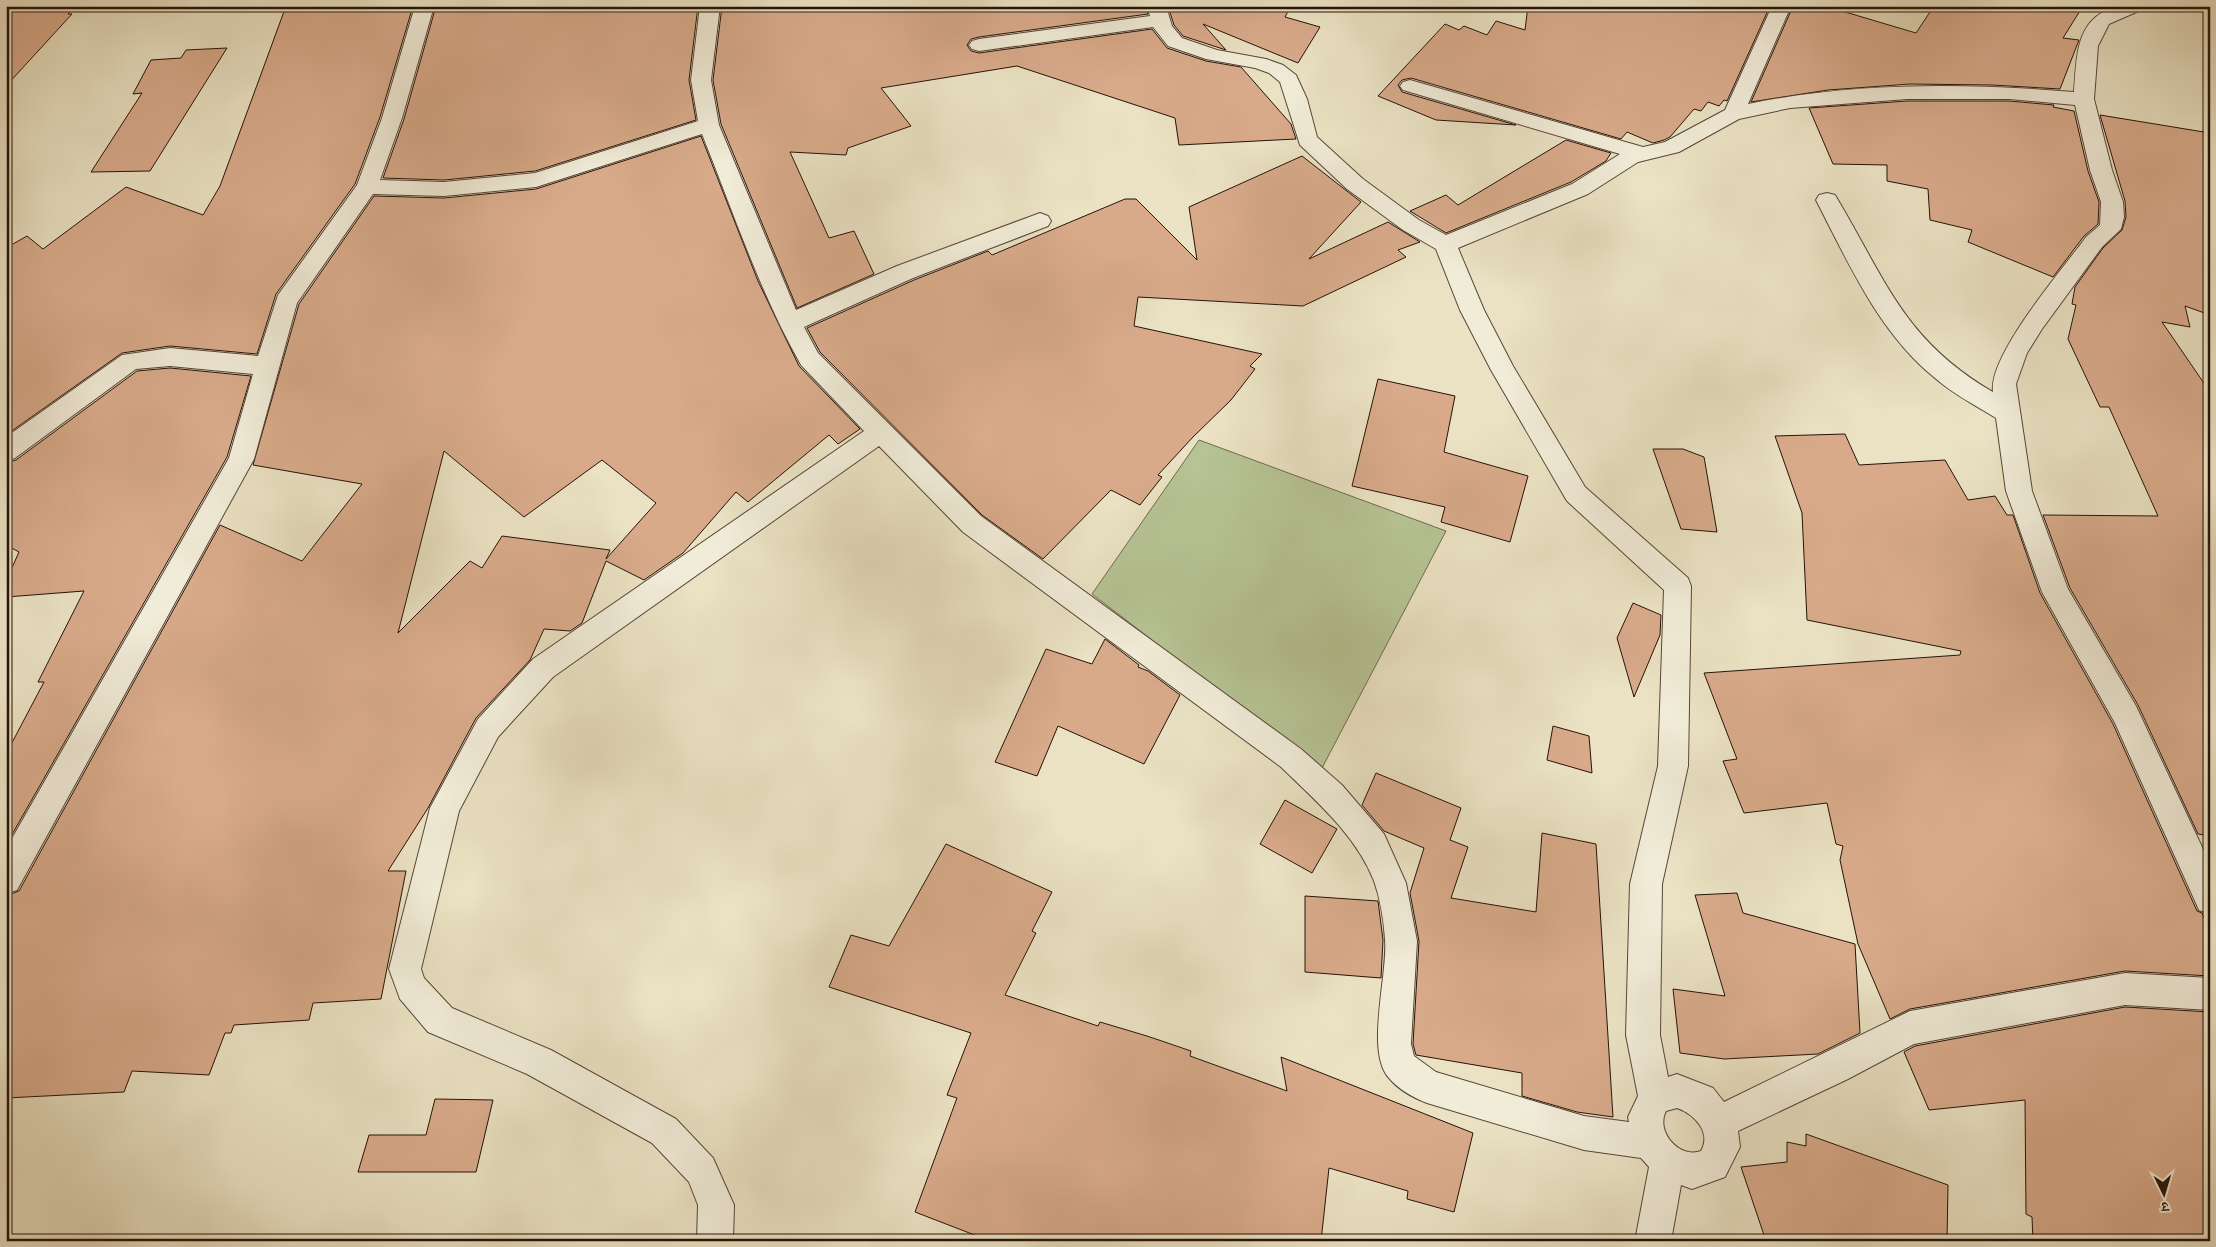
<svg xmlns="http://www.w3.org/2000/svg" width="2216" height="1247" font-family="'IM FELL Great Primer','Noto Serif Devanagari',serif">
	<rect width="100%" height="100%" fill="#eae2c3"/>
	<filter id="stains"><feTurbulence type="fractalNoise" baseFrequency=".004" numOctaves="4"/><feColorMatrix values="0 0 0 0 .2 0 0 0 0 .09 0 0 0 0 .02 0 0 0 .5 -.17"/></filter>
	<radialGradient id="worn" r=".72"><stop offset=".6" stop-color="#630" stop-opacity="0"/><stop offset="1" stop-color="#630" stop-opacity=".3"/></radialGradient>
	<polygon fill="#b6c394" stroke="#6e6a4e" points="1199,440 1446,531 1321,770 1092,594"/>
	<g fill="#d8aa8a" stroke="#261209" fill-rule="evenodd">
		<polygon points="6,6 75,6 68,14 72,14 6,86"/>
		<polygon points="286,6 413,6 380,117 355,184 276,294 257,354 170,346 122,353 6,435 6,248 27,236 43,249 126,187 203,215 220,186"/>
		<polygon points="436,6 698,6 689,80 696,120 535,171 444,180 383,178 404,119"/>
		<polygon points="722,6 1145,6 1148,14 979,37 971,39 967,45 971,51 979,53 1152,29 1167,48 1206,61 1241,67 1291,124 1296,139 1179,145 1175,118 1017,66 881,88 911,126 848,148 846,155 790,152 829,238 854,231 874,274 797,308 721,124 713,80"/>
		<polygon points="1168,6 1291,6 1285,17 1320,27 1298,63 1203,24 1226,50 1183,36 1174,25"/>
		<polygon points="1528,6 1770,6 1727,101 1724,100 1719,106 1708,102 1701,111 1694,109 1670,137 1664,140 1653,143 1627,132 1621,139 1411,78 1402,80 1398,85 1402,92 1516,125 1436,120 1378,96 1445,24 1459,30 1464,26 1487,35 1496,21 1525,30"/>
		<polygon points="1793,6 1825,6 1916,33 1934,6 2083,6 2063,38 2079,40 2060,89 1992,85 1910,84 1828,90 1751,102"/>
		<polygon points="227,48 150,171 91,172 142,93 133,94 151,60 181,58 186,50"/>
		<polygon points="1907,101 2009,101 2054,105 2053,107 2074,111 2088,171 2099,202 2098,224 2084,236 2053,277 1968,242 1972,230 1930,220 1928,189 1887,181 1887,165 1833,164 1809,108"/>
		<polygon points="2100,115 2210,133 2210,315 2185,306 2190,327 2162,322 2210,392 2210,836 2198,834 2138,705 2070,588 2043,515 2158,516 2109,407 2100,407 2068,339 2076,305 2072,304 2075,287 2103,248 2122,230 2126,217 2125,201"/>
		<path d="M701,136L758,281L799,366L860,429L838,444L829,435L748,502L736,492L683,553L644,580L606,561L582,623L570,631L544,629L530,660L476,718L428,808L388,871H406L381,999L313,1003L309,1020L234,1025L231,1033H225L209,1075L132,1071L124,1092L6,1098V896L19,891L220,525L302,561L362,484L253,465L299,304L374,196L444,198L536,189ZM444,451L524,517L602,460L656,503L606,559L610,550L502,536L482,568L470,561L398,633Z"/>
		<polygon points="1566,140 1611,153 1606,161 1571,182 1446,233 1410,211 1446,195 1458,205"/>
		<polygon points="1302,156 1361,202 1309,259 1388,222 1420,242 1398,250 1406,257 1303,306 1138,297 1134,326 1262,354 1250,366 1255,369 1231,400 1193,437 1158,475 1162,477 1140,505 1111,490 1043,559 982,515 820,352 807,328 914,280 988,251 992,255 1125,199 1136,199 1197,260 1189,207"/>
		<polygon points="170,368 251,376 227,457 6,845 6,754 44,682 38,682 84,591 6,597 6,581 19,552 6,545 6,463 16,460 137,371"/>
		<polygon points="1378,379 1455,396 1444,452 1528,476 1510,542 1441,522 1445,507 1352,486"/>
		<polygon points="1845,434 1859,465 1945,460 1968,500 1995,496 2007,515 2013,515 2040,593 2113,724 2197,911 2202,913 2210,931 2210,976 2125,971 1910,1009 1890,1019 1858,944 1840,860 1843,846 1836,844 1827,803 1744,813 1723,761 1737,759 1704,673 1960,655 1961,651 1807,620 1802,513 1775,436"/>
		<polygon points="1653,449 1683,449 1704,457 1717,532 1681,529"/>
		<polygon points="1633,603 1661,615 1660,635 1634,697 1617,638"/>
		<polygon points="1105,639 1139,665 1138,667 1148,671 1180,695 1144,764 1058,726 1037,776 995,762 1046,649 1092,664"/>
		<polygon points="1553,726 1589,736 1592,773 1547,760"/>
		<polygon points="1376,773 1461,808 1450,840 1468,847 1451,898 1536,912 1542,833 1596,844 1613,1117 1577,1112 1522,1096 1522,1073 1416,1055 1413,1044 1419,941 1410,893 1424,848 1384,831 1362,805"/>
		<polygon points="1285,800 1337,829 1312,873 1260,844"/>
		<polygon points="946,844 1052,892 1032,931 1036,933 1005,995 1098,1026 1100,1022 1147,1036 1191,1051 1190,1056 1287,1091 1281,1057 1473,1133 1454,1212 1407,1199 1408,1191 1329,1168 1321,1241 990,1241 915,1212 957,1098 947,1095 971,1033 829,987 851,935 889,946"/>
		<polygon points="1737,893 1743,913 1855,944 1860,1033 1818,1054 1724,1059 1680,1053 1673,989 1725,996 1695,895"/>
		<polygon points="1305,896 1378,901 1383,940 1381,978 1305,972"/>
		<polygon points="2125,1007 2210,1012 2210,1241 2033,1241 2032,1217 2026,1214 2025,1100 1929,1110 1904,1052 1915,1046"/>
		<polygon points="435,1099 493,1100 476,1172 358,1172 369,1135 426,1135"/>
		<polygon points="1806,1134 1948,1185 1947,1241 1766,1241 1741,1167 1787,1162 1787,1142 1806,1146"/>
	</g>
	<g fill="none" stroke-linecap="round" stroke-linejoin="round">
		<defs>
			<path id="street" d="M415,6H434L402,118L380,180L444,182L535,173L698,121L691,80L700,6H720L711,80L719,125L796,310L897,266L1032,216L1040,213L1048,216L1051,221L1048,226L913,278L804,327L818,353L981,516L1301,749L1342,785L1384,834L1406,883L1417,941L1411,1044L1414,1056L1436,1072L1584,1116L1629,1122L1628,1117L1638,1096L1626,1035L1630,884L1658,766L1664,590L1567,501L1491,370L1460,310L1436,249L1403,230L1347,189L1300,145L1280,82L1269,73L1255,68L1206,59L1168,46L1153,27L979,51L972,49L969,45L972,41L979,39L1150,16L1147,6H1166L1172,26L1182,38L1217,50L1266,59L1283,65L1296,75L1307,99L1317,137L1363,179L1419,220L1446,235L1572,184L1620,154L1403,90L1400,86L1403,82L1410,80L1417,82L1643,147L1665,142L1725,110L1772,6H1791L1748,104C1854,82 1966,83 2074,92C2077,57 2075,18 2116,7C2124,5 2135,6 2143,6L2141,10L2109,24L2098,46L2094,99L2112,170L2123,202L2124,217L2121,229L2102,247L2042,329L2027,353L2016,384L2032,491L2068,589L2136,706L2210,864V914L2199,910L2115,723L2042,592L2006,491L1996,418C1975,405 1953,394 1935,378C1879,333 1848,262 1816,200L1819,195L1827,193L1835,195C1885,278 1903,340 1993,392C1988,355 2063,269 2086,237L2100,225L2101,202L2090,170L2075,105L2009,99H1907L1790,108L1739,119L1679,152L1638,162L1588,194L1458,248L1484,310L1513,366L1585,487L1688,578L1691,586L1688,766L1662,884L1660,1035L1668,1077L1677,1074L1713,1088L1724,1102L1910,1011L2125,973L2210,978V1010L2125,1005L1914,1044L1848,1079L1738,1131L1740,1147L1725,1177L1692,1189L1681,1185L1671,1241H1635L1649,1167L1641,1158L1584,1150L1427,1103C1414,1098 1398,1089 1389,1078C1365,1052 1388,975 1385,940C1384,922 1380,898 1374,881C1356,835 1316,801 1281,767L963,532L879,446L553,677L498,737L459,811L421,969L424,978L452,1008L551,1050L676,1119L713,1158L734,1205L733,1241H697L698,1205L689,1182L652,1143L527,1074L428,1032L400,999L389,969L430,808L478,719L533,659L864,431L801,365C760,293 733,211 702,134L536,187L444,196L373,194L297,303L254,459L17,890L6,894V849L229,458L253,374L170,366L136,369L15,458L6,461V437L122,355L170,348L258,356L278,295L357,185L382,118ZM1677,1108C1694,1114 1712,1132 1701,1151C1680,1159 1655,1132 1666,1111Z"/>
		</defs>
		<use href="#street" stroke="#574638" stroke-width="2"/>
		<use href="#street" fill="#f1ecd8" fill-rule="evenodd"/>
	</g>
	<rect width="2216" height="1247" fill="none" stroke="#eae2c3" stroke-width="25"/>
	<rect x="8" y="8" width="2201" height="1232" fill="none" stroke="#261209" stroke-width="2.5"/>
	<rect x="12" y="12" width="2191" height="1222" fill="none" stroke="#261209"/>
	<g transform="translate(2164 1194) rotate(175)" stroke="#f1ecd8" stroke-width="4" paint-order="stroke">
	<path d="M0-4L9 19L0 12L-9 19Z" fill="#261209"/>
	<text y="-8" font-size="14" font-weight="bold" text-anchor="middle" fill="#261209">उ</text>
	</g>
	<rect width="100%" height="100%" filter="url(#stains)"/>
	<rect width="100%" height="100%" fill="url(#worn)"/>
</svg>
